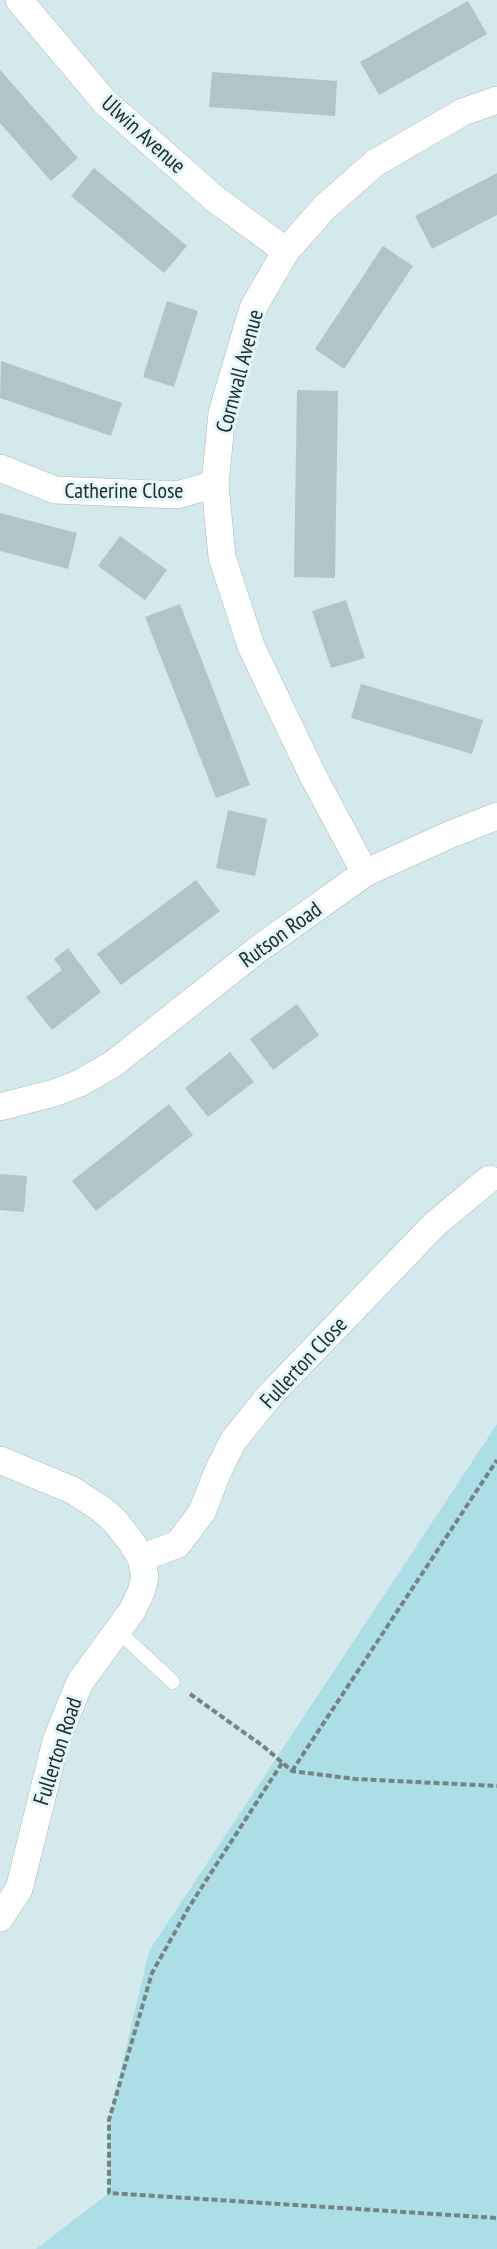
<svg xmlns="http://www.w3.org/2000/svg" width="497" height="2249" font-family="'PT Sans Narrow',sans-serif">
	<rect width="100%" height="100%" fill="#d4e9ec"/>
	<polygon fill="#acdee5" points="497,1424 497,2249 36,2249 109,2193 109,2120 149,1951"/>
	<g fill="#b1c5c8">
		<polygon points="468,1 487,34 379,95 360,62"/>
		<polygon points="0,70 78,158 51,181 0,123"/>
		<polygon points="212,72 337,81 335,116 209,107"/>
		<polygon points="94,168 187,246 164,273 71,196"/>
		<polygon points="497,173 497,215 432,249 415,216"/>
		<polygon points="383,246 413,266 344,369 315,349"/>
		<polygon points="167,301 198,311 174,387 143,377"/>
		<polygon points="1,361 122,403 111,436 0,398"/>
		<polygon points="297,390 338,391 335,578 294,577"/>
		<polygon points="0,513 77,533 68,569 0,551"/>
		<polygon points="120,536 167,570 145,600 98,566"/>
		<polygon points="346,600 365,658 331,668 312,611"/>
		<polygon points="180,604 250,785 216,798 145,617"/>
		<polygon points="361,684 483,720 472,754 351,718"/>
		<polygon points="228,810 267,819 255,876 216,868"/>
		<polygon points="196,880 220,911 121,985 97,954"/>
		<polygon points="68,948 101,992 52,1030 26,997 62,970 54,959"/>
		<polygon points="297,1004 319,1035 273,1070 250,1039"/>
		<polygon points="230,1052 254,1082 208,1117 185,1088"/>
		<polygon points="169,1104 193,1135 96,1211 72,1181"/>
		<polygon points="0,1174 27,1176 24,1212 0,1210"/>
	</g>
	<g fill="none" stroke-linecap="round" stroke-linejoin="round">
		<defs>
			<polyline id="service" points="117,1630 173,1682"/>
			<g id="minor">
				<polyline points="19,0 105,102 215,199 286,251"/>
				<polyline points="0,468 55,490 177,495 215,484"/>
				<polyline points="365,873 312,774 251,646 222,557 215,484 222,413 253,308 286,251 325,207 375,163 463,112 497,100"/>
				<polyline points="0,1107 54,1093 80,1083 113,1064 257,950 365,873 449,835 497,816"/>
				<polyline points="0,1460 72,1490 100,1508 115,1521 132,1543 141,1558 145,1577 141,1592 132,1611 80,1682 56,1741 19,1889 0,1918"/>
				<polyline points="141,1558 178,1544 202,1512 218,1471 233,1441 271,1394 435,1224 489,1179"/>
			</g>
		</defs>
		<use href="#service" stroke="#a6babd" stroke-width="15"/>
		<use href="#minor" stroke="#a6babd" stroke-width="28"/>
		<g stroke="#758385" stroke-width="4" stroke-dasharray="6 3" stroke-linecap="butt">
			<polyline points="190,1694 263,1746 292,1771 355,1779 497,1786"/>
			<polyline points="282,1763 189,1907 152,1973 109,2120 109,2193 497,2218"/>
			<polyline points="292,1771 497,1460"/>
		</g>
		<use href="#service" stroke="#fff" stroke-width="14"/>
		<use href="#minor" stroke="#fff" stroke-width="27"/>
	</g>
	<g text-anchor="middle" stroke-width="6" stroke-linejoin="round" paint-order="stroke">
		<g font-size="22" fill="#242c2d" stroke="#e1f7f9">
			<text transform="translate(144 134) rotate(42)" y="8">Ulwin Avenue</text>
			<text transform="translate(239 371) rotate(-75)" y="8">Cornwall Avenue</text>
			<text x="124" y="498">Catherine Close</text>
			<text transform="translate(280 934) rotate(-36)" y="8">Rutson Road</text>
			<text transform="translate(303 1362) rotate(-47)" y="8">Fullerton Close</text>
			<text transform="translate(57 1751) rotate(-72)" y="8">Fullerton Road</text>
		</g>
	</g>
</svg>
